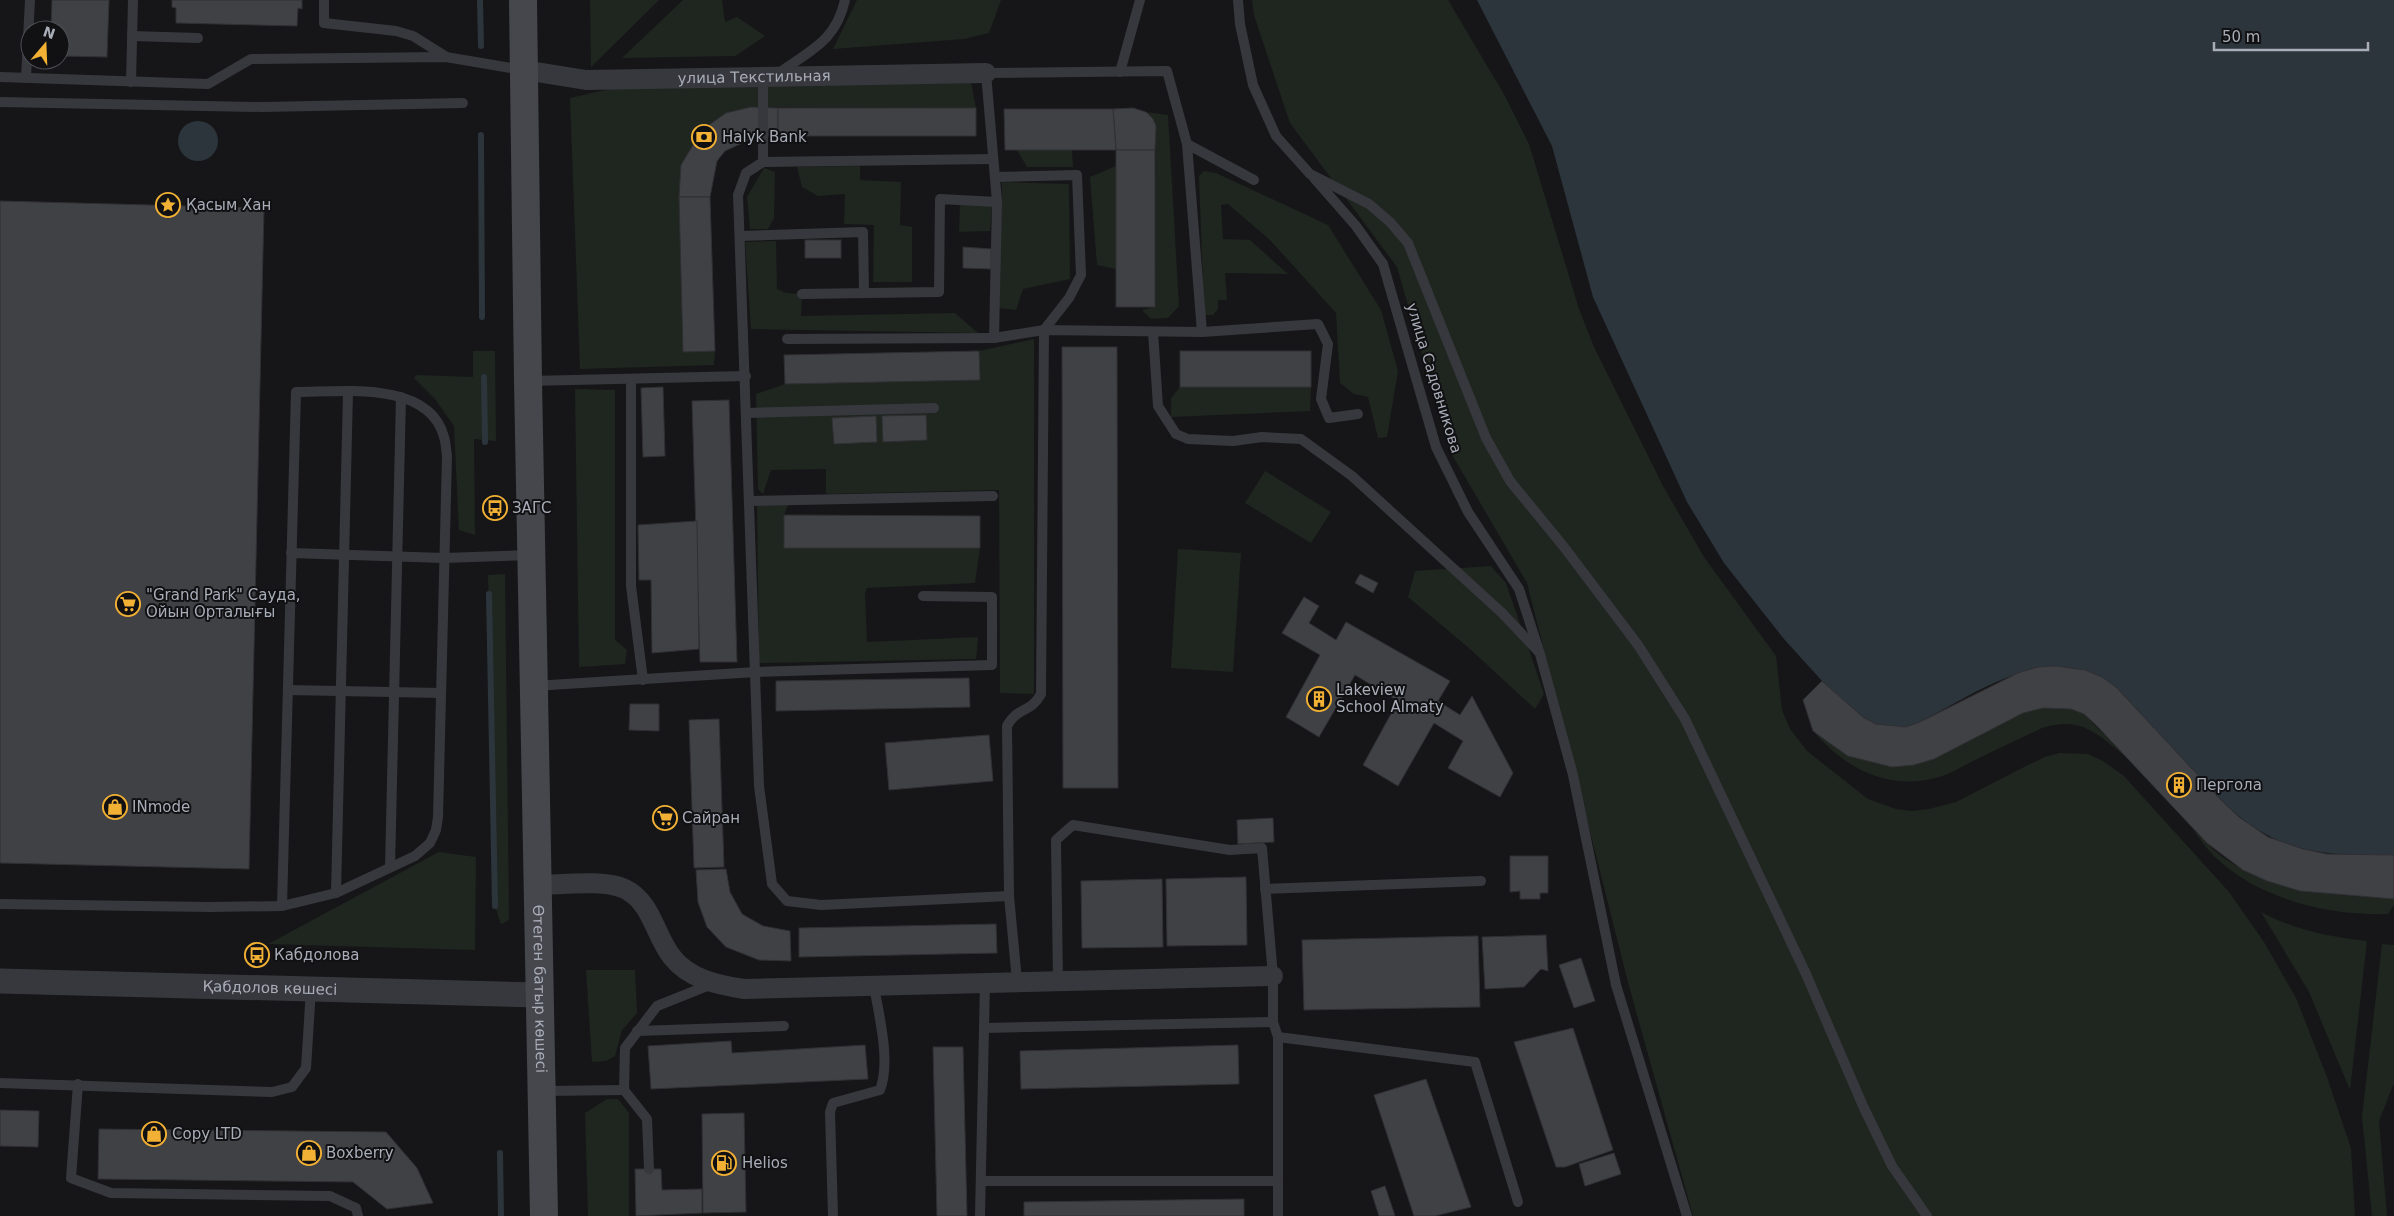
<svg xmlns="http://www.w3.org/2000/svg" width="2394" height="1216" font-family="'DejaVu Sans',sans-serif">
	<rect width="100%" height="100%" fill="#161618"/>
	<g fill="#1e261f">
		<polygon points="590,0 659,0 591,67"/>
		<polygon points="683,0 722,0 725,22 737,17 765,36 735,56 622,58"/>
		<polygon points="857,0 1001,0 989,33 964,39 833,49"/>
		<polygon points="1252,0 1448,0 1505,96 1529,144 1579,309 1594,347 1663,486 1704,557 1776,656 1782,710 1790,729 1807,751 1868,799 1896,809 1912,811 1929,809 1956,802 2026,766 2045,757 2059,753 2088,754 2103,761 2124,776 2229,892 2264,942 2296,998 2327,1077 2351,1148 2355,1216 1693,1216 1629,986 1527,583 1451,453 1397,267 1290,123 1254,15"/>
		<polygon points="971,83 976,108 751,107 726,113 702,130 681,165 679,197 683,351 715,351 714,365 580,369 570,98 614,88"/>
		<polygon points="1146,112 1168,115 1179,306 1168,318 1151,319 1142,310 1155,307 1156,126 1153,119"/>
		<polygon points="1017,150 1072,150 1073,167 1027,167"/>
		<polygon points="860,166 860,180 901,182 900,225 912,227 912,282 873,282 874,225 844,224 845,194 818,196 802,187 797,167"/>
		<polygon points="1116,166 1116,269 1097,265 1090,177"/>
		<polygon points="764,168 775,172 774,218 768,229 750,229 747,197"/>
		<polygon points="1204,171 1216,173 1328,225 1381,310 1398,371 1387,437 1378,438 1368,397 1354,394 1340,383 1336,313 1270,240 1228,204 1221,205 1223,239 1250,240 1288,274 1225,273 1227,300 1218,300 1218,309 1213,315 1204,315 1199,176"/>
		<polygon points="1002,182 1069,184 1070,279 1023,289 1016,310 999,308"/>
		<polygon points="960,200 992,201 990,231 959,232"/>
		<polygon points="776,241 777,289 786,293 802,294 801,316 955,313 978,333 751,329 745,242"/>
		<polygon points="1034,339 1034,694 1000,693 999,490 826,494 826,469 771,470 763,494 758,489 756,394 785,384 979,380 979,351"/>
		<polygon points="473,351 495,351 496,441 474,439 475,535 459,530 454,426 435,399 414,378 416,375 473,377"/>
		<polygon points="1180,387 1311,387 1310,411 1171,417 1171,398"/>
		<polygon points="575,389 615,390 615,640 627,650 625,664 579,667"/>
		<polygon points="1265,471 1331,512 1311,543 1245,503"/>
		<polygon points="757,503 789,503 784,515 784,548 980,548 975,583 867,588 865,594 867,642 978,637 976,659 759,663"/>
		<polygon points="1178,549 1241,553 1233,672 1171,668"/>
		<polygon points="1491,566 1506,583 1544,694 1535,709 1470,649 1408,597 1415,571"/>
		<polygon points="505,574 509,920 501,924 495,906 488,575"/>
		<path d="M2043,708L2071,709L2084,714L2125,756C2096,733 2081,716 2042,728C2019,739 1996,750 1973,761C1963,766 1952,773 1942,776C1890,793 1846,769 1813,731L1848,756L1892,767L1914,765L1934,759L2023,713Z"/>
		<path d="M2190,826C2201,837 2211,849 2224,858C2276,893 2334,895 2394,899V905L2388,914C2328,916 2258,899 2214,856C2205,847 2198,836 2190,826Z"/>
		<polygon points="439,852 476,857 475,950 268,944"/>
		<path d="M2261,912C2295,930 2329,937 2367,941L2350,1090L2309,992Z"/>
		<polygon points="2382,944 2394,945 2394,1083 2379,1121 2387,1216 2372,1216 2362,1117"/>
		<polygon points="586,970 635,970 637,1013 622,1030 615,1056 606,1061 592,1062"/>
		<polygon points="607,1099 618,1099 629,1113 629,1216 588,1216 585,1113"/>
	</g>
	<g fill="#2c353c">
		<path d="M1477,0H2394V855C2321,855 2279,855 2223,802L2116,687C2049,638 1981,691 1920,722L1906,727H1891L1876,724L1864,718L1822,681L1784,639L1724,563L1687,502L1593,297L1552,146Z"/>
		<circle cx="198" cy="141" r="20"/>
	</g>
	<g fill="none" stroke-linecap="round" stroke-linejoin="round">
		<g stroke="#2c353c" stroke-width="6">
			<polyline points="480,0 481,46"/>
			<polyline points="481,135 482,317"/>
			<polyline points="484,377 485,442"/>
			<polyline points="489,594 495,906"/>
			<polyline points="500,1153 501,1216"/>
		</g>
	</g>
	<g fill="#404145" stroke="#303034">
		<polygon points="52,0 109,0 107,57 60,56 60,30 51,30"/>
		<polygon points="172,0 302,0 302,9 298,8 297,26 176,23 176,8 172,7"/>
		<polygon points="751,107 778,108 778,136 751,139 725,151 717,161 710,197 679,197 681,165 702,130 726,113"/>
		<rect x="778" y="108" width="198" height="28"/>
		<polygon points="1133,108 1146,112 1153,119 1156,126 1155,150 1116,150 1113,109"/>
		<polygon points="1004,109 1113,109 1116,150 1005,150"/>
		<rect x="1116" y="150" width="39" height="157"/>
		<polygon points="679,197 710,197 715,351 683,352"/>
		<polygon points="0,201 264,208 249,869 0,863"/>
		<rect x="805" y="240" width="36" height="18"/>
		<polygon points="963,247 991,249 991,269 963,268"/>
		<polygon points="1062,347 1117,347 1118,788 1063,788"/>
		<polygon points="979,351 980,380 785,384 784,355"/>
		<rect x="1180" y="351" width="131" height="36"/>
		<polygon points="663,387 665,456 643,457 641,388"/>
		<polygon points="729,400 737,662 700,662 692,401"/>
		<polygon points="926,415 927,440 883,442 882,416"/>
		<polygon points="876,416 877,442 834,444 832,418"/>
		<polygon points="784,515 980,516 980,548 784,548"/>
		<polygon points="697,521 699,649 652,653 651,580 639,580 638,525"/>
		<polygon points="1360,574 1378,583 1373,593 1355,583"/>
		<polygon points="1304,597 1319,606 1309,623 1336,640 1346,622 1450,681 1438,701 1460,715 1472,696 1513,773 1500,797 1448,768 1463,741 1434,723 1398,786 1363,765 1398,701 1355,675 1319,737 1286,717 1320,655 1282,633"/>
		<polygon points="2056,666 2085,670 2102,677 2116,687 2223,802 2239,817 2268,837 2303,849 2327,854 2394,855 2394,899 2300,891 2267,881 2243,870 2207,843 2096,725 2084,714 2071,709 2043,708 2023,713 1934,759 1914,765 1892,767 1848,756 1828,742 1813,731 1803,700 1822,681 1864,718 1876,724 1906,727 1920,722 2018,673 2038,667"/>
		<polygon points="969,678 970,707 776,711 776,681"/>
		<polygon points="630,704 659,704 659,731 629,730"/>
		<polygon points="719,719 724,867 694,868 689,720"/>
		<polygon points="989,735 993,781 889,790 885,743"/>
		<polygon points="1273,818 1274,842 1238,844 1237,820"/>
		<polygon points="1510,856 1548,856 1548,893 1540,893 1540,899 1520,899 1520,891 1510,892"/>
		<polygon points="726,869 730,892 742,914 763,926 790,931 791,961 759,960 726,947 707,927 698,902 696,870"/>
		<polygon points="1246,877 1247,945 1167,946 1166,879"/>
		<polygon points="1162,879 1163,947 1082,948 1081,881"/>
		<polygon points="996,924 997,953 799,957 799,928"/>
		<polygon points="1546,935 1548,971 1541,969 1524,987 1485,989 1482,937"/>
		<polygon points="1478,936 1480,1007 1304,1010 1302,940"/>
		<polygon points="1581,958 1595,1001 1574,1008 1559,965"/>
		<polygon points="1573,1028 1613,1150 1565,1167 1556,1167 1514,1042"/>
		<polygon points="731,1041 732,1053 865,1045 868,1079 651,1089 648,1046"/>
		<polygon points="1238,1045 1239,1084 1021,1089 1020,1051"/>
		<polygon points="933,1047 963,1047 967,1216 937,1216"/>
		<polygon points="1426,1079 1471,1207 1435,1216 1414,1216 1374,1095"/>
		<polygon points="0,1110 39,1111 38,1147 0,1146"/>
		<polygon points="744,1113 746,1212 703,1213 702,1114"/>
		<polygon points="99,1129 386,1132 417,1168 433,1203 387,1209 353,1182 98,1179"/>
		<polygon points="1614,1153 1621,1174 1585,1186 1579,1164"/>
		<polygon points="635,1169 661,1169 662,1190 702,1189 702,1213 636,1216"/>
		<polygon points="1385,1186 1395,1216 1379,1216 1371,1191"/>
		<polygon points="1244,1199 1244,1216 1024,1216 1024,1202"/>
	</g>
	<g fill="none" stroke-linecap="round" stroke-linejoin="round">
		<g stroke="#37383d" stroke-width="10">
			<polyline points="324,0 324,23 396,31 413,36 445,56"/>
			<polyline points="1238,0 1240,24 1253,85 1276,136 1310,174 1369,204 1390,222 1408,243 1486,438 1510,481 1564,547 1638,645 1685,719 1806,974 1863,1106 1892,1166 1927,1216"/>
			<polyline points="132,36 198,38"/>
			<polyline points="1120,72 1140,0"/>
			<path d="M779,73C811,50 836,41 845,0"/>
			<polyline points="0,77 208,84 251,59 446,57 523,70"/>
			<polyline points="763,77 763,162"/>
			<polyline points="26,78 30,0"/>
			<polyline points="131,82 133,0"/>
			<polyline points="0,102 262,107 463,103"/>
			<polyline points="1187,144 1202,332"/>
			<polyline points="993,159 763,162 746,173 738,195 759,786 772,884 787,901 821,905 1009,896"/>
			<path d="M995,177L1077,175L1081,275L1069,298L1044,330L1041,694C1030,714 1018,706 1007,726L1009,896L1017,981"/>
			<polyline points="1314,178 1356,226 1383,264 1436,447 1468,512 1519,589 1540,654 1573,775 1616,985 1687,1216"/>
			<polyline points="1254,180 1187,144 1167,71 986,73 997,202 994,338 1044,330 1202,332 1318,324 1328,344 1321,399 1329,418 1358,414"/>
			<polyline points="740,236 863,232 864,293"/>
			<polyline points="802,294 939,292 940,199 997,202"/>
			<polyline points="1153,332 1158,406 1176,434 1188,439 1233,441 1262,437 1301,439 1352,476 1501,612 1538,651"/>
			<polyline points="787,339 994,338"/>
			<polyline points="631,379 631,586 643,680"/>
			<polyline points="529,381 746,376"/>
			<polyline points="747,413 934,408"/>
			<polyline points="750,501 993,496"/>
			<polyline points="291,553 444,558 530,555"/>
			<polyline points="534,686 756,672 992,665 992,597 923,596"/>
			<polyline points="288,690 441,693"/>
			<polyline points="390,867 401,397"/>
			<polyline points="1265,889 1481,881"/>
			<polyline points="336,893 348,392"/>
			<path d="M0,904L210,907L282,906L336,893L415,856L430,843L436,830L438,817L447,456C446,450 446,443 444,437C429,380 340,392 296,392L282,906"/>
			<polyline points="1058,981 1056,840 1073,825 1230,850 1262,848 1273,976 1273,1022 1278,1037 1278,1216"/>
			<polyline points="984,1028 1273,1022"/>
			<polyline points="637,1031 784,1026"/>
			<polyline points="1278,1037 1475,1062 1518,1202"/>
			<polyline points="0,1083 272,1092 292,1087 306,1068 311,989"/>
			<polyline points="78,1084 71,1178 111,1193 330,1196 356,1208 358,1216"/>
			<polyline points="543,1091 624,1090"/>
			<polyline points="649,1169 647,1119 624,1090 625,1048 657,1006 712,984"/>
			<polyline points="981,1181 1277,1181"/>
			<path d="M833,1216L830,1112L833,1103L880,1090C891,1062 879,1016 874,986"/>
			<polyline points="980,1216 985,982"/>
		</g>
		<g stroke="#37383d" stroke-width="20">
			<path id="s1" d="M524,70L586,80L986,73"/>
			<path d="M537,885C561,885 604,879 625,889C652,902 655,936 672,957C689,979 718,985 744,989L1273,976"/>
		</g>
		<path stroke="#37383d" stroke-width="25" id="s2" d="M0,981L540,995"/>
		<path stroke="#45474d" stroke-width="28" id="s3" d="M523,0L528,381L544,1216"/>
	</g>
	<defs>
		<symbol id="bank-ring" viewBox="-11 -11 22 22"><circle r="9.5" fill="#111113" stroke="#f2b134" stroke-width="1.5"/><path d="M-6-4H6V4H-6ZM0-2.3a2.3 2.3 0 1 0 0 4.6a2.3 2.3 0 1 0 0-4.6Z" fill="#f2b134"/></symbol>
		<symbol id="sight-ring" viewBox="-11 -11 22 22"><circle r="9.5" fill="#111113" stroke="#f2b134" stroke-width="1.5"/><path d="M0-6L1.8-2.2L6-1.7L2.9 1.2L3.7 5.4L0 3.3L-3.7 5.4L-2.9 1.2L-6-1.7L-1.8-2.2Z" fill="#f2b134"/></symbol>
		<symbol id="bus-ring" viewBox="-11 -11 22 22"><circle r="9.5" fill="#111113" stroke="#f2b134" stroke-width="1.5"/><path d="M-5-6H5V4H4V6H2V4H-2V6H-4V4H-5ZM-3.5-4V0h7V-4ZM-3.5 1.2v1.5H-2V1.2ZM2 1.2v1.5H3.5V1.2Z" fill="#f2b134"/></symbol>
		<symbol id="supermarket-ring" viewBox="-11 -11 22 22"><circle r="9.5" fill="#111113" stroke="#f2b134" stroke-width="1.5"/><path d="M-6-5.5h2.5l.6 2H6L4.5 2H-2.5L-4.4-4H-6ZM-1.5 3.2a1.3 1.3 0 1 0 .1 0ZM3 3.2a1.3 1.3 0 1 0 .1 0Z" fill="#f2b134"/></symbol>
		<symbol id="building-ring" viewBox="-11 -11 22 22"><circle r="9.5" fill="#111113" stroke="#f2b134" stroke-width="1.5"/><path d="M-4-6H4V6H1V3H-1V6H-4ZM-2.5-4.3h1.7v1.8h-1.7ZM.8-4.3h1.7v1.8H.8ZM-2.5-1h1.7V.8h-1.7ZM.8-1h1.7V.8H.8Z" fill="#f2b134"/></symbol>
		<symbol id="shop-ring" viewBox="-11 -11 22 22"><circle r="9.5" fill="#111113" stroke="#f2b134" stroke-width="1.5"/><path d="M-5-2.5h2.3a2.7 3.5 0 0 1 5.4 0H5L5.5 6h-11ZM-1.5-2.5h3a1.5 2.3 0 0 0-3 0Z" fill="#f2b134"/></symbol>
		<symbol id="fuel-ring" viewBox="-11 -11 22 22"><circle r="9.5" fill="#111113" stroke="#f2b134" stroke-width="1.5"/><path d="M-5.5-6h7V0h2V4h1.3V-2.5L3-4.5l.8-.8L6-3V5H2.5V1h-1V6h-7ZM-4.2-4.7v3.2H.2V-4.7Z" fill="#f2b134"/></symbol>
	</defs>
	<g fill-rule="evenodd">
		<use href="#bank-ring" x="690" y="123" width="28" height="28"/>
		<use href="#sight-ring" x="154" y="191" width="28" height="28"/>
		<use href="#bus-ring" x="481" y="494" width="28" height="28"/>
		<use href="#supermarket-ring" x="114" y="590" width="28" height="28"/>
		<use href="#building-ring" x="1305" y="685" width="28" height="28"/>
		<use href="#building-ring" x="2165" y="771" width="28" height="28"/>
		<use href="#shop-ring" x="101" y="793" width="28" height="28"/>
		<use href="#supermarket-ring" x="651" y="804" width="28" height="28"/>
		<use href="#bus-ring" x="243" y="941" width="28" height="28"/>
		<use href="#shop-ring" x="140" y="1120" width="28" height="28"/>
		<use href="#shop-ring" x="295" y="1139" width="28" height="28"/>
		<use href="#fuel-ring" x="710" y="1149" width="28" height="28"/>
	</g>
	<g text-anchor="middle" stroke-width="4" stroke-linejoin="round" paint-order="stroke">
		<g font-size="15" fill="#a8adb8" stroke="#111113">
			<text dy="5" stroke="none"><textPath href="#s1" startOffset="231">улица Текстильная</textPath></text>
			<text transform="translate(1434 378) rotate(73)" y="5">улица Садовникова</text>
			<text dy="5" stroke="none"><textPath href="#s2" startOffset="270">Қабдолов көшесі</textPath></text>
			<text dy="5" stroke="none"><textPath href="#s3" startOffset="989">Өтеген батыр көшесі</textPath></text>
		</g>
		<g font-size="15" fill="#a8adb8" stroke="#111113" text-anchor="start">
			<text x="722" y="142">Halyk Bank</text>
			<text x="186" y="210">Қасым Хан</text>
			<text x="512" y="513">ЗАГС</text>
			<text x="146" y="600">"Grand Park" Сауда,<tspan x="146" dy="17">Ойын Орталығы</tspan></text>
			<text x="1336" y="695">Lakeview<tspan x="1336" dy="17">School Almaty</tspan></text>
			<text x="2196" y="790">Пергола</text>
			<text x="132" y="812">INmode</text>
			<text x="682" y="823">Сайран</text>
			<text x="274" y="960">Кабдолова</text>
			<text x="172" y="1139">Copy LTD</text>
			<text x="326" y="1158">Boxberry</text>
			<text x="742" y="1168">Helios</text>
		</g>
	</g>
	<g transform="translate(45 45) rotate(19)"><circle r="24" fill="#111113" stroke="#4d4f55"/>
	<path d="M0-4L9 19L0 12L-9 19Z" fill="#f2b134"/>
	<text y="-8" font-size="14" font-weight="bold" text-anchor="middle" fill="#a8adb8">N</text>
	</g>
	<path d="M2214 42v8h154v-8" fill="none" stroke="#a8adb8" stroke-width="2.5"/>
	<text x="2222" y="42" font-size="15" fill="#a8adb8" stroke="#111113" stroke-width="4" paint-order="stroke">50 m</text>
</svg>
